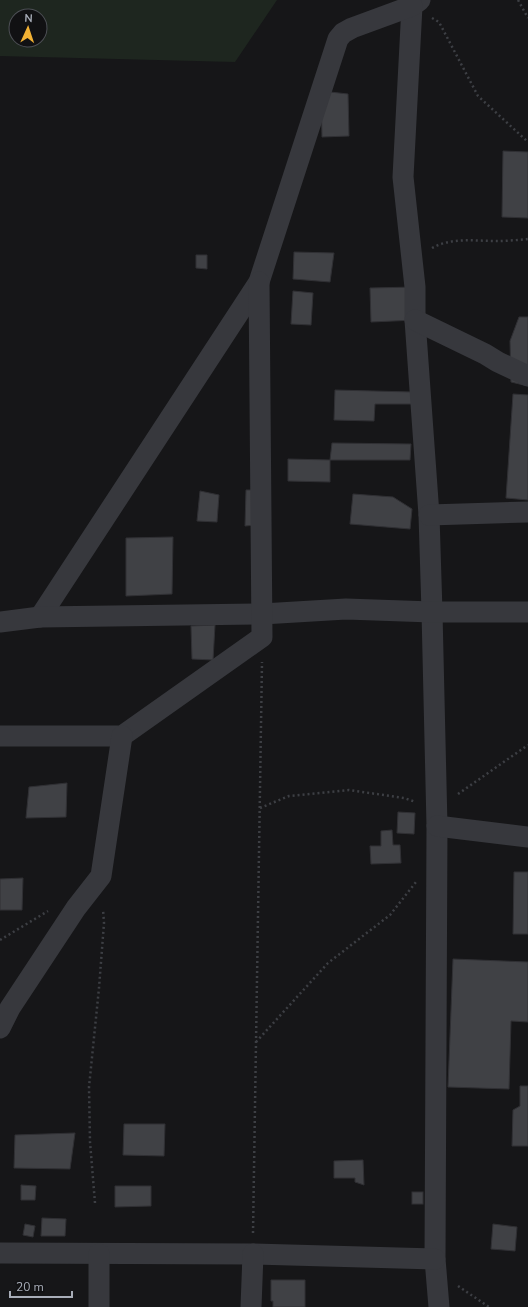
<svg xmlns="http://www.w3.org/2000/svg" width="528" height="1307" font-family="'Nunito Sans',sans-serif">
	<rect width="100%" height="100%" fill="#161618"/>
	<path fill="#1e261f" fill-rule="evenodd" d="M0,0H277L235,62L0,56ZM16,16H40V40H16Z"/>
	<g fill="#404145" stroke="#303034">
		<polygon points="321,91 348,94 349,136 322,137"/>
		<polygon points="503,151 528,152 528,218 502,217"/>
		<polygon points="294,252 334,253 330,282 293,279"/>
		<polygon points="196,255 207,255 207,269 196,268"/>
		<polygon points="415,287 415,320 371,322 370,288"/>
		<polygon points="293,291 313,293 311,325 291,324"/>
		<polygon points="519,317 528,317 528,386 511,382 510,341"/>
		<polygon points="335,390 412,392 412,404 375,404 374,421 334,420"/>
		<polygon points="513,394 528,395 528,500 506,498"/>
		<polygon points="332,443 411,444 410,460 330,460"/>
		<polygon points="288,459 330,460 330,482 288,481"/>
		<polygon points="246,490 267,490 267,524 245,526"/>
		<polygon points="200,491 219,495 217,522 197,521"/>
		<polygon points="353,494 393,497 412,509 410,529 350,524"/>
		<polygon points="173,537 172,594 126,596 126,538"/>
		<polygon points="215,625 213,660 192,659 191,626"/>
		<polygon points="67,783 66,817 26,818 29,787"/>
		<polygon points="398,812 415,813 414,834 397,833"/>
		<polygon points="392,830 393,845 400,845 401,863 371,864 370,846 381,846 381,831"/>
		<polygon points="514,872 528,872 528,934 513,934"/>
		<polygon points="23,878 22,910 0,910 0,879"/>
		<polygon points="453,959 528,962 528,1022 511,1021 509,1089 448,1087"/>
		<polygon points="520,1086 528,1086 528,1146 512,1146 513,1110 520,1106"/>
		<polygon points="124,1124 165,1124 164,1156 123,1155"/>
		<polygon points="75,1133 70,1169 14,1168 15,1135"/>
		<polygon points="363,1160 364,1185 355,1182 355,1178 334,1178 334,1161"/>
		<polygon points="21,1185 36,1186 35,1200 21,1200"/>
		<polygon points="115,1186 151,1186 151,1206 115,1207"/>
		<rect x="412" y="1192" width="11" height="12"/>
		<polygon points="42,1218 66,1219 65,1236 41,1236"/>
		<polygon points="25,1224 35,1226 33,1237 23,1235"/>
		<polygon points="493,1224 517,1227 515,1251 491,1249"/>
		<polygon points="271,1280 305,1280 305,1307 273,1307 273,1301 271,1301"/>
	</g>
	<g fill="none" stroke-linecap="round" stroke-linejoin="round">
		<g stroke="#3d3f44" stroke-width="2.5" stroke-dasharray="2 3" stroke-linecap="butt">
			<polyline points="518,0 528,18"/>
			<polyline points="432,18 439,22 478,96 528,142"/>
			<path d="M432,248C452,237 475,241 497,241C507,241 518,240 528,239"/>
			<polyline points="458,794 528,745"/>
			<polyline points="260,808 289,796 349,790 404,798 416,802"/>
			<polyline points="0,940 48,911"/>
			<polyline points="256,1042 328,963 390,915 416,882"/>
			<polyline points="95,1203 90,1142 89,1087 99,988 104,923 103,909"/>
			<polyline points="253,1233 262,662"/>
			<polyline points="458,1286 489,1307"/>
		</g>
		<g stroke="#37383d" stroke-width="21">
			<polyline points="420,0 412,6 403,177 415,287 415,320 429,515 432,612 437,826 435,1259 439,1307"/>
			<polyline points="415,320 485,354 498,362 528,376"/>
			<polyline points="429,515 528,512"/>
			<polyline points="40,617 259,282 338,39 343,33 352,28 412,6"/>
			<polyline points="0,622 40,617 262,614 346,609 432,612 528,612"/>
			<polyline points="0,736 122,736 262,637 259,282"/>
			<polyline points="437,826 528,837"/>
			<polyline points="0,1028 10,1008 76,908 101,876 122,736"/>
			<polyline points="0,1253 253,1254 435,1259"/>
			<polyline points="99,1254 99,1307"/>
			<polyline points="251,1307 253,1254"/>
		</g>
	</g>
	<g transform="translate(28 28) rotate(3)"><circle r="19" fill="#111113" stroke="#4d4f55"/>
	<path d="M0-3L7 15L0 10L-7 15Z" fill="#f2b134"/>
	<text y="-6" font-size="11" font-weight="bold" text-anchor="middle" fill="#a8adb8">N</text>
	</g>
	<path d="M10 1291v6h62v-6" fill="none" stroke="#a8adb8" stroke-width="2"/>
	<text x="16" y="1291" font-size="12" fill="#a8adb8" stroke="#111113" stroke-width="3" paint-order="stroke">20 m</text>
</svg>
